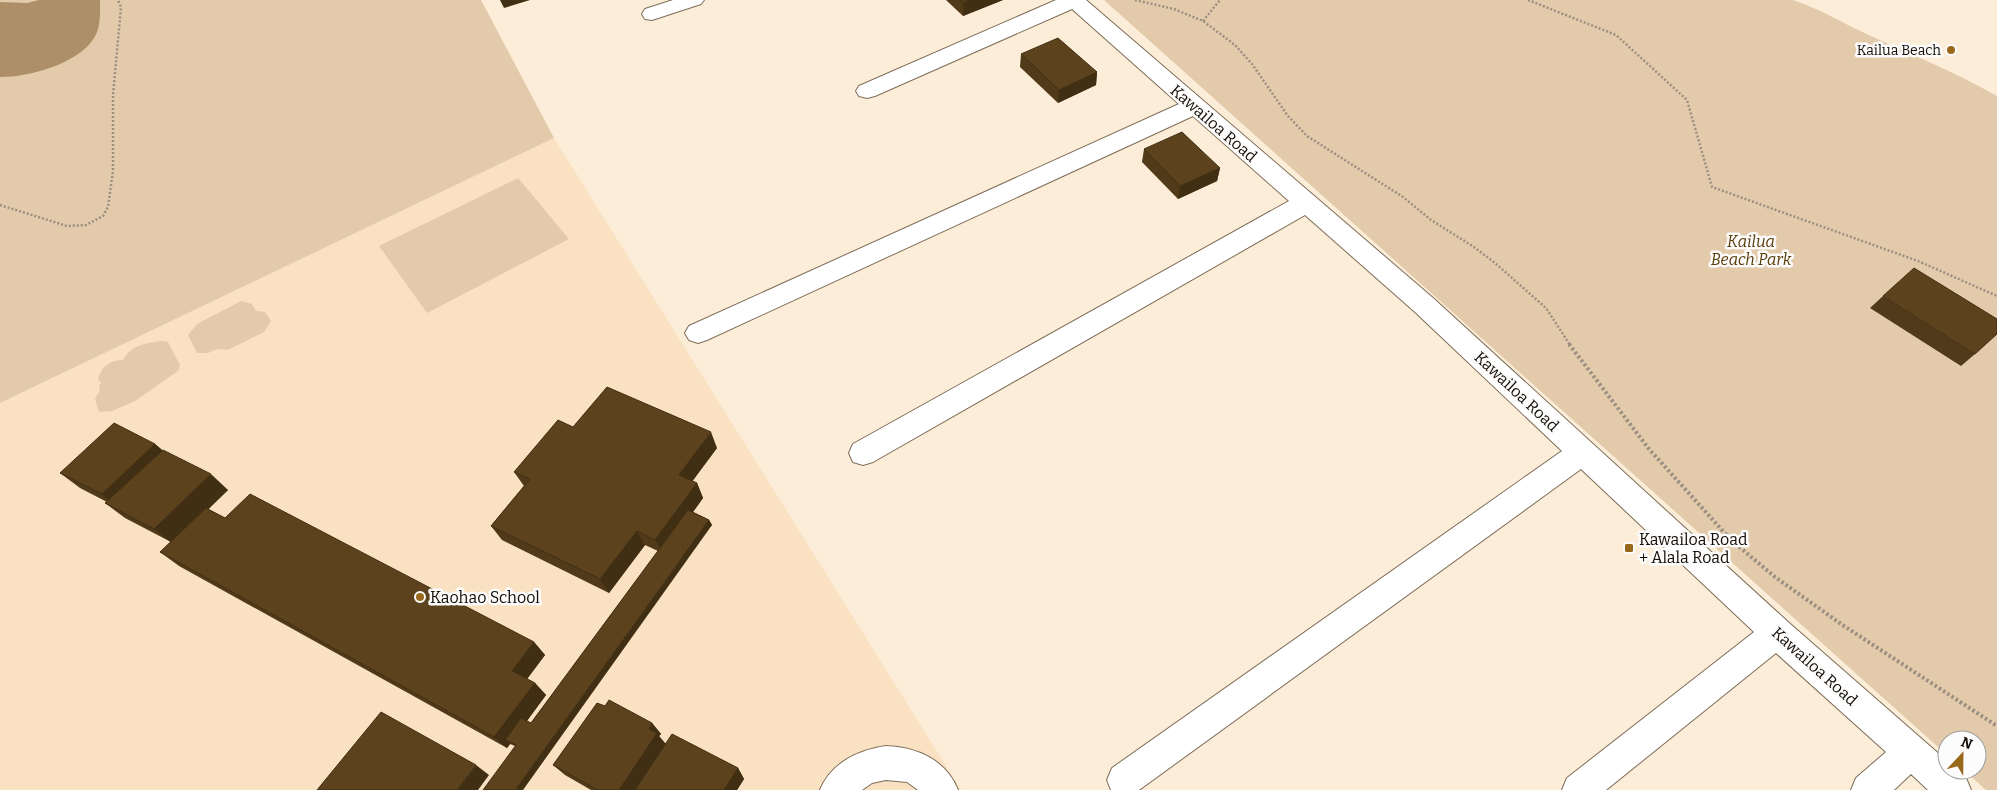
<svg xmlns="http://www.w3.org/2000/svg" width="1997" height="790" font-family="Bitter,serif">
	<rect width="100%" height="100%" fill="#fcedd9"/>
	<polygon fill="#f9e1c2" points="554,138 961,790 0,790 0,403"/>
	<g fill="#e3caab">
		<polygon points="0,0 481,0 554,138 0,403"/>
		<path d="M1104,0H1793C1821,9 1846,25 1873,37C1915,56 1957,73 1997,96V790H1986L1964,770H1977V740H1947V755Z"/>
		<polygon points="518,178 569,239 427,313 379,246"/>
		<polygon points="241,301 252,304 256,311 265,312 271,321 264,332 228,350 217,349 208,353 197,353 188,335 197,324"/>
		<path d="M163,341L168,342L180,365L178,371L135,401L112,411L99,412L95,399L100,390L99,388L101,382L98,380C100,367 110,360 123,360C132,344 147,343 163,341Z"/>
	</g>
	<path fill="#ad8f68" d="M39,0H100C100,12 101,28 94,38C78,64 29,77 0,77V2L27,3Z"/>
	<g fill="none" stroke-linecap="round" stroke-linejoin="round">
		<defs>
			<g id="minor">
				<polygon points="673,0 704,0 701,4 652,20 645,19 642,14 645,9"/>
				<polygon points="1056,0 1086,0 1433,298 1788,622 1947,761 1947,770 1957,770 1966,778 1971,790 1928,790 1911,774 1894,790 1851,790 1856,778 1886,752 1776,653 1606,790 1562,790 1567,778 1754,632 1581,469 1139,790 1111,790 1107,780 1112,768 1562,451 1415,312 1305,215 873,462 863,465 853,462 849,453 853,444 1289,201 1193,116 707,340 698,343 689,340 685,333 689,326 1179,104 1072,9 875,96 867,98 859,96 856,91 859,86"/>
				<path d="M886,746C917,747 946,760 958,790H918L907,782L886,780L872,783L862,790H820C831,763 858,750 886,746Z"/>
			</g>
		</defs>
		<use href="#minor" stroke="#7e6d58" stroke-width="2"/>
		<g stroke="#9b8f81" stroke-width="2.5" stroke-dasharray="2 2" stroke-linecap="butt">
			<polyline points="1135,0 1174,9 1203,21 1235,45 1252,64 1288,116 1307,136 1403,197 1431,220 1474,247 1495,263 1546,308 1570,345"/>
			<polyline points="1528,0 1616,35 1687,100 1712,187 1918,261 1997,296"/>
			<polyline points="1203,21 1220,0"/>
			<polyline points="0,205 67,226 86,225 103,216 108,207 113,171 113,95 121,7 118,0"/>
		</g>
		<polyline stroke="#9b8f81" stroke-width="4" stroke-dasharray="2.5 2.5" stroke-linecap="butt" points="1569,344 1649,449 1731,540 1775,577 1841,624 1997,726"/>
		<use href="#minor" fill="#fff" fill-rule="evenodd"/>
	</g>
	<g fill="#503a19">
		<polygon points="946,0 1003,0 963,16"/>
		<polygon points="1021,54 1097,72 1096,85 1058,103 1020,67"/>
		<polygon points="1144,149 1220,168 1217,181 1178,199 1142,162"/>
		<polygon points="1883,296 1975,354 1961,366 1870,308"/>
		<polygon points="573,427 717,448 692,481 697,483 703,498 693,512 709,520 712,525 515,746 510,744 507,748 179,566 160,552 171,542 125,518 105,503 107,502 80,488 60,473 155,444 162,450 228,490 208,509 225,518 534,642 545,655 527,679 535,683 546,695 527,721 531,723 658,551 645,545 609,593 502,540 491,526 524,486 514,472"/>
		<polygon points="605,706 652,723 661,734 659,736 665,744 738,768 744,779 737,790 591,790 565,775 553,765"/>
	</g>
	<g fill="#412f14">
		<polygon points="500,0 530,0 504,8"/>
		<polygon points="971,0 1003,0 963,16 963,3"/>
		<polygon points="1097,72 1096,85 1058,103 1059,90"/>
		<polygon points="1220,168 1217,181 1178,199 1180,186"/>
		<polygon points="711,432 717,448 686,490 679,475"/>
		<polygon points="155,444 173,459 121,509 102,494"/>
		<polygon points="211,474 228,490 173,544 154,529"/>
		<polygon points="697,483 703,498 663,554 655,540"/>
		<polygon points="709,520 712,525 523,790 515,790"/>
		<polygon points="637,531 645,545 609,593 600,579"/>
		<polygon points="534,642 545,655 524,683 512,671"/>
		<polygon points="535,683 546,695 511,742 505,740 510,744 507,748 494,737"/>
		<polygon points="652,723 661,734 659,736 666,744 635,790 619,790"/>
		<polygon points="476,765 489,775 478,790 457,790"/>
		<polygon points="738,768 744,779 737,790 724,790"/>
	</g>
	<g fill="#5d431d" stroke="#412f14">
		<polygon points="960,0 971,0 963,3"/>
		<polygon points="1058,38 1097,72 1059,90 1021,54"/>
		<polygon points="1182,132 1220,168 1180,186 1144,149"/>
		<polygon points="1914,268 1997,319 1997,334 1975,354 1883,296"/>
		<polygon points="607,387 711,432 679,475 697,483 655,540 637,531 600,579 491,526 530,479 514,472 558,420 573,427"/>
		<polygon points="114,423 155,444 102,494 60,473"/>
		<polygon points="163,450 211,474 154,529 105,503"/>
		<polygon points="250,494 534,642 512,671 535,683 494,737 160,552 206,508 225,518"/>
		<polygon points="688,510 709,520 515,790 483,790 516,745 505,740 521,718 531,723"/>
		<polygon points="609,700 652,723 649,729 657,733 619,790 598,790 553,765 597,703 605,706"/>
		<polygon points="381,712 476,765 457,790 317,790"/>
		<polygon points="672,734 738,768 724,790 635,790"/>
	</g>
	<g fill="#99681a" stroke="#fcfcfc" stroke-width="2">
		<circle cx="1951" cy="50" r="5"/>
		<rect x="1624" y="543" width="10" height="10" rx="2.5"/>
		<circle cx="420" cy="597" r="5"/>
	</g>
	<g text-anchor="middle" stroke-width="5" stroke-linejoin="round" paint-order="stroke">
		<g font-size="14" fill="#130d06" stroke="#fcfcfc" text-anchor="end">
			<text x="1941" y="55">Kailua Beach</text>
		</g>
		<g font-size="16" fill="#130d06" stroke="#fcfcfc">
			<text transform="translate(1214 123) rotate(41)" y="6">Kawailoa Road</text>
			<text transform="translate(1517 391) rotate(43)" y="6">Kawailoa Road</text>
			<text transform="translate(1815 666) rotate(42)" y="6">Kawailoa Road</text>
		</g>
		<g font-size="16" font-style="italic" fill="#5b3c09" stroke="#fcfcfc">
			<text x="1751" y="247">Kailua<tspan x="1751" dy="18">Beach Park</tspan></text>
		</g>
		<g font-size="16" fill="#130d06" stroke="#fcfcfc" text-anchor="start">
			<text x="1639" y="545">Kawailoa Road<tspan x="1639" dy="18">+ Alala Road</tspan></text>
			<text x="430" y="603">Kaohao School</text>
		</g>
	</g>
	<g transform="translate(1962 755) rotate(22)"><circle r="24" fill="#fcfcfc" stroke="#9f9c9a"/>
	<path d="M0-4L9 19L0 12L-9 19Z" fill="#99681a"/>
	<text y="-8" font-size="14" font-weight="bold" text-anchor="middle" fill="#130d06">N</text>
	</g>
</svg>
